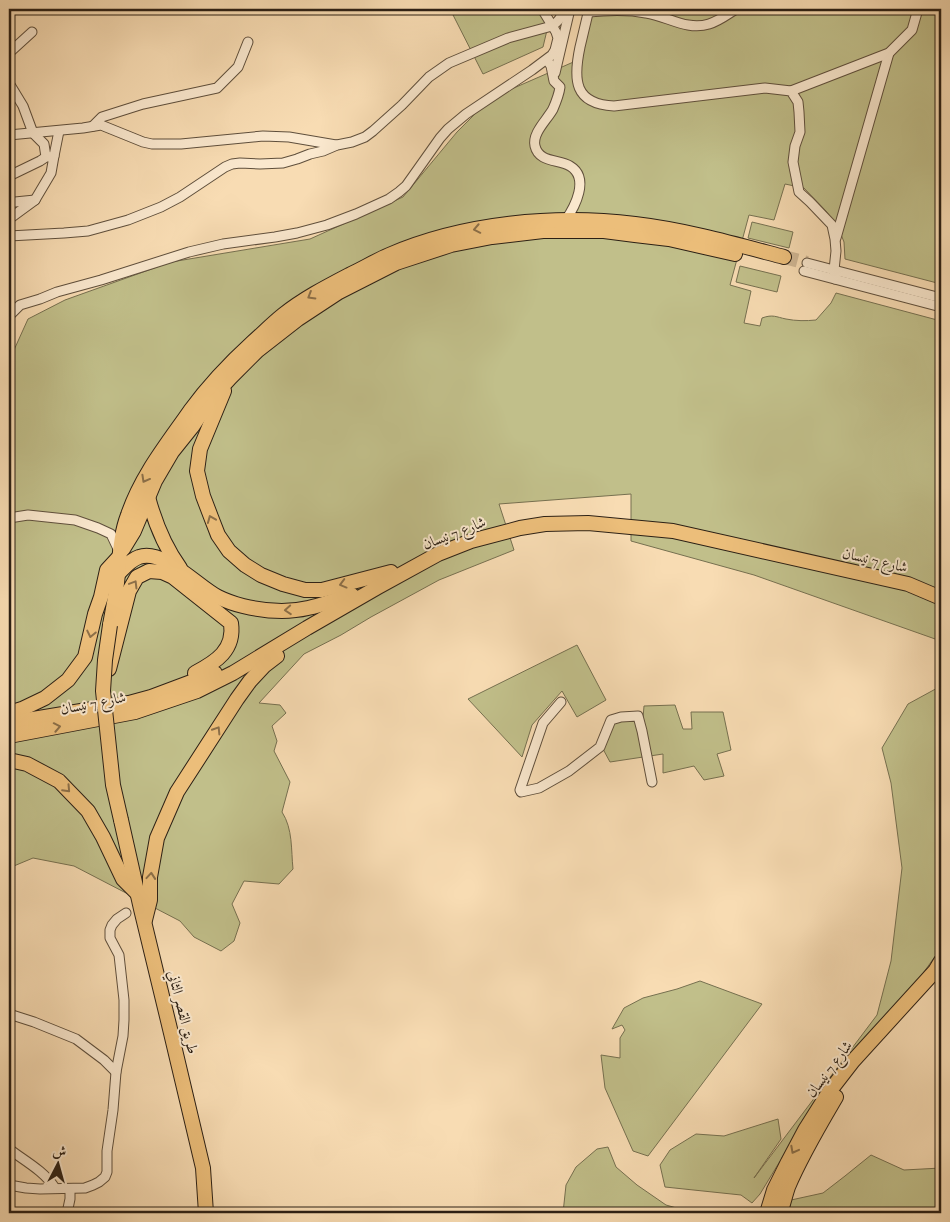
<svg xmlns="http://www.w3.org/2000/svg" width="950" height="1222" font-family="'IM FELL English',Amiri,serif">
	<rect width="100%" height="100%" fill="#f8dcb3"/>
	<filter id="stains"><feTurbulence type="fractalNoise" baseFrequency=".004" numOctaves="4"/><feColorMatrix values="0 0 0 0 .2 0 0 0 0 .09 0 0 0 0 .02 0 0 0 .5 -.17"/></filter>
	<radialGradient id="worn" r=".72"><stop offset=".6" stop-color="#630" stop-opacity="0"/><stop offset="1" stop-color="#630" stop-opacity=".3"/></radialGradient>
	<g fill="#c1bf8a" stroke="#767050">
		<polygon points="450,9 552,9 543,47 483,74"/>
		<path d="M589,9H941V284L845,259L844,242L838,227L826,211L804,188L785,184L774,220L749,215L730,285L751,291L744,323L760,326L762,318C773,314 776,317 786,319C796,321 806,321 816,320L831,303L836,293L941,321V642L938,640L754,575L631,541V494L499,504L514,550L439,580L371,617L341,635L304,654L259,703L280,705L286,713L272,726L277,741L274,751L290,782L282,812C293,829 291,850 293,869L279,884L244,881L232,904L240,923L234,941L221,951L194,937L180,921L74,866L33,858L9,868V361L28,319L65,300L171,262L310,239L403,197L457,132L491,98L578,60Z"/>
		<polygon points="752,222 793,232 789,248 748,238"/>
		<polygon points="740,266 781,276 777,292 736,282"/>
		<polygon points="577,645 606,700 577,717 562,691 532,725 522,757 468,699"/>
		<polygon points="941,686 941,948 894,1014 788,1148 760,1194 752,1203 741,1195 665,1187 660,1165 670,1150 696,1134 724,1136 778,1119 781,1139 754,1178 877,1015 891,961 902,868 891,783 882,748 908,704"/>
		<polygon points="675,705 683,729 692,729 691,712 723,712 731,750 717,754 724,776 704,780 694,766 663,773 663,754 610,762 603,749 615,722 643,718 644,706"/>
		<polygon points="700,981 762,1004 648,1156 633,1151 605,1088 601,1055 620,1058 620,1038 625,1030 622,1025 612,1029 624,1008 643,998 677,989"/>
		<polygon points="608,1147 616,1167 637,1185 666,1205 694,1213 563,1213 566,1185 576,1167 597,1149"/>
		<polygon points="871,1155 904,1170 941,1168 941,1213 789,1213 791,1200 823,1193 845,1176"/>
	</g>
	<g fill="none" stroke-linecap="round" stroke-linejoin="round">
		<polyline stroke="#cfb693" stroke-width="14" stroke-dasharray="14 7" stroke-linecap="butt" points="784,257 807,263"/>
		<defs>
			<g id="street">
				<path d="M589,9C586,22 583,34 580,47C573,80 574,104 614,106L765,88L791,91L798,102L799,112L800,132L795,146L793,162L799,192L810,202L832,225L835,239L836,251L834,270L835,279"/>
				<path d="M588,12C608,10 627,9 646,13C667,16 687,31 709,24C719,21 728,14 736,9"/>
				<polyline points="9,53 32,32"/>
				<path d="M547,60L551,66L554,81L560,87C559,95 556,102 553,109C547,120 532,133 535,146C539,163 559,159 570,166C590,178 575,207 565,221"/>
				<polyline points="555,73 570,9"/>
				<polyline points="9,83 23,106 33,133 44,144 46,157 40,161 9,176"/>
				<polyline points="791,91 889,53 912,30 918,9"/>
				<polyline points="93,126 102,117 143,104 217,88 238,67 248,42"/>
				<polyline points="9,135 83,128 101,125 143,142 152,144 181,144 263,136 289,137 336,145"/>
				<polyline points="49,157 54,156 59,131"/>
				<polyline points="9,204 15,202 35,200"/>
				<polyline points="9,219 35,200 51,173 54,156"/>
				<path d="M9,236L64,233L88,231L128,220L161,207L180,197L225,167L232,164L240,163L260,164L283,163L297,159L310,154L323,151L337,145L352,142L365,137L373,131L402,105L429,77L449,63L508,38L552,26C558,22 561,18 564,11"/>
				<polyline points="836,238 889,53"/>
				<polyline points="807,263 941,298"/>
				<polyline points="804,271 941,307"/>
				<polyline points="9,316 20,305 40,299 57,292 101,280 189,252 223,244 275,237 297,233 327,225 356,214 389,199 399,192 406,186 440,138 448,129 466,114 532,70 552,55 555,50 558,38 556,32 542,9"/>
				<polyline points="9,518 28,515 75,520 98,528 111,534 119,551"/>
				<polyline points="520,790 543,723 561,702"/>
				<polyline points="521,792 539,788 569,771 600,747 611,720 621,717 638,716 642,731 652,782"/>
				<polyline points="9,1014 34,1022 76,1039 104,1060 116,1072"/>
				<path d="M9,1149C25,1161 44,1171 55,1188"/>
				<polyline points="9,1185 26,1188 40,1189 85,1188 93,1185 99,1182 105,1177 107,1172 107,1151 113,1110 116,1072 123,1036 124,1020 124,1000 119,955 110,938 110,930 112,925 117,919 126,913"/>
				<polyline points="67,1213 70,1199 70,1189"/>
			</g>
			<g id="primary">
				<polyline points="224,391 200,449 197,471 203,496 211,517 218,535 229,551 245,565 261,575 283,584 305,590 322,590 391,572"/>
				<path d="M148,497C155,523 164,546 180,568"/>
				<polyline points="123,549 134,531 155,481 172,452 192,427 210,400 230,378 257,351 298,319 339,292 396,263 451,245 492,237 543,231 604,231 635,235 669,239 735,254"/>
				<path d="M118,574C124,568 130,560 139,557C163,548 198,587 218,597C226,601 235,604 243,606C264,611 287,613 308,608C323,605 337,599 352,595"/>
				<path d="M110,625C113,608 117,590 118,572C120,552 121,533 128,515C141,476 167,444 190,411C209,385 230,363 253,342C263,333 273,323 283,315C303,299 326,287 349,275C362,269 375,261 389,255C463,223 555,214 635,224C686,230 735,244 784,257"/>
				<path d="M109,669L129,591L137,577L149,571L162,572L173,577L231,623C235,650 216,662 195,673"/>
				<polyline points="9,713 22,709 45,698 68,680 85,657 95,614 101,597 107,570 119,557"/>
				<polyline points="9,723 129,703 151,697 215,673"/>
				<polyline points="9,736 135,712 197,691 233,673 307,628 378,587 438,554 471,541 520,528 545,524 588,523 673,531 908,584 941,598"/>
				<polyline points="9,760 27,764 59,781 88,811 103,837 123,879 138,894"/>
				<polyline points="121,820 141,909 171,1033 203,1168 206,1213"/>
				<polyline points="145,920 150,900 150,877 157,838 177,792 237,699 250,681 264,666 277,656"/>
				<polyline points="767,1213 774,1190 788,1162 805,1130 829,1092 853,1061 935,971 941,961"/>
				<path d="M780,1213C783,1205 785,1196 788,1187C801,1156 819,1126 836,1097"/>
			</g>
		</defs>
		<use href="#street" stroke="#5f4f3c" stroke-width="11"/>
		<use href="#primary" stroke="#2c2015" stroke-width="16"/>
		<use href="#street" stroke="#fae8ce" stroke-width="9"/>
		<use href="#primary" stroke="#ecbe7a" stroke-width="14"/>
		<defs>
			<polyline id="primary-bridge" points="110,625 105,660 103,691 113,785 121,820"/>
		</defs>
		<use href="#primary-bridge" stroke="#2c2015" stroke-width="16" stroke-linecap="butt"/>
		<use href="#primary-bridge" stroke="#ecbe7a" stroke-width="14"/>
	</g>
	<defs><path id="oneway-chevron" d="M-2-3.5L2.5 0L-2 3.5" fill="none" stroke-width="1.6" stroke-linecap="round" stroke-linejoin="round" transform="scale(1.25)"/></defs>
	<g stroke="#8c6f48">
		<use href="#oneway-chevron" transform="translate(477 229) rotate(169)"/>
		<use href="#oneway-chevron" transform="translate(311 296) rotate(149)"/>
		<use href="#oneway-chevron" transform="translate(145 479) rotate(119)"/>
		<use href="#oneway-chevron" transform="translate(211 519) rotate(-112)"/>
		<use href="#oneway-chevron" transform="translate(134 584) rotate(-59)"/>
		<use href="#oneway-chevron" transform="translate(343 584) rotate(165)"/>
		<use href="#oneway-chevron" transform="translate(288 610) rotate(176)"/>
		<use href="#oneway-chevron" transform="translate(91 634) rotate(102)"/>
		<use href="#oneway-chevron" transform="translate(57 727) rotate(-11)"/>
		<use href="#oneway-chevron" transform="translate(217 730) rotate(-58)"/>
		<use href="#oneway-chevron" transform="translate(67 789) rotate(47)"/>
		<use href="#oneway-chevron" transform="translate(151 876) rotate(-85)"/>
		<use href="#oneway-chevron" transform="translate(794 1150) rotate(118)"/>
	</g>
	<g text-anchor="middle" stroke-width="4" stroke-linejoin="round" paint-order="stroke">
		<g font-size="15" fill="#2c2015" stroke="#fae8ce">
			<text transform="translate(454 533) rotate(-21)" y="5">شارع 7 نيسان</text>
			<text transform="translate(875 560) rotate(13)" y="5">شارع 7 نيسان</text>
			<text transform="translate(93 703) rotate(-11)" y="5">شارع 7 نيسان</text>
			<text transform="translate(183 1012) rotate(76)" y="5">طريق القصر الثاني</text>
			<text transform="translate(829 1069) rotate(-53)" y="5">شارع 7 نيسان</text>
		</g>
	</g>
	<rect width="950" height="1222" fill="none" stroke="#f8dcb3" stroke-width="30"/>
	<rect x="10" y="10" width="930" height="1202" fill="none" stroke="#2c2015" stroke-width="2.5"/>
	<rect x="15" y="15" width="920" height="1192" fill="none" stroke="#2c2015"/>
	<g transform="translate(58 1164) rotate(6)" stroke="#fae8ce" stroke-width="4" paint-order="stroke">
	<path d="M0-4L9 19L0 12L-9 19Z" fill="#2c2015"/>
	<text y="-8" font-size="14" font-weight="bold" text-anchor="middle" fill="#2c2015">ش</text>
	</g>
	<rect width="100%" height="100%" filter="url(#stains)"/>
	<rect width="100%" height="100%" fill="url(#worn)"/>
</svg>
